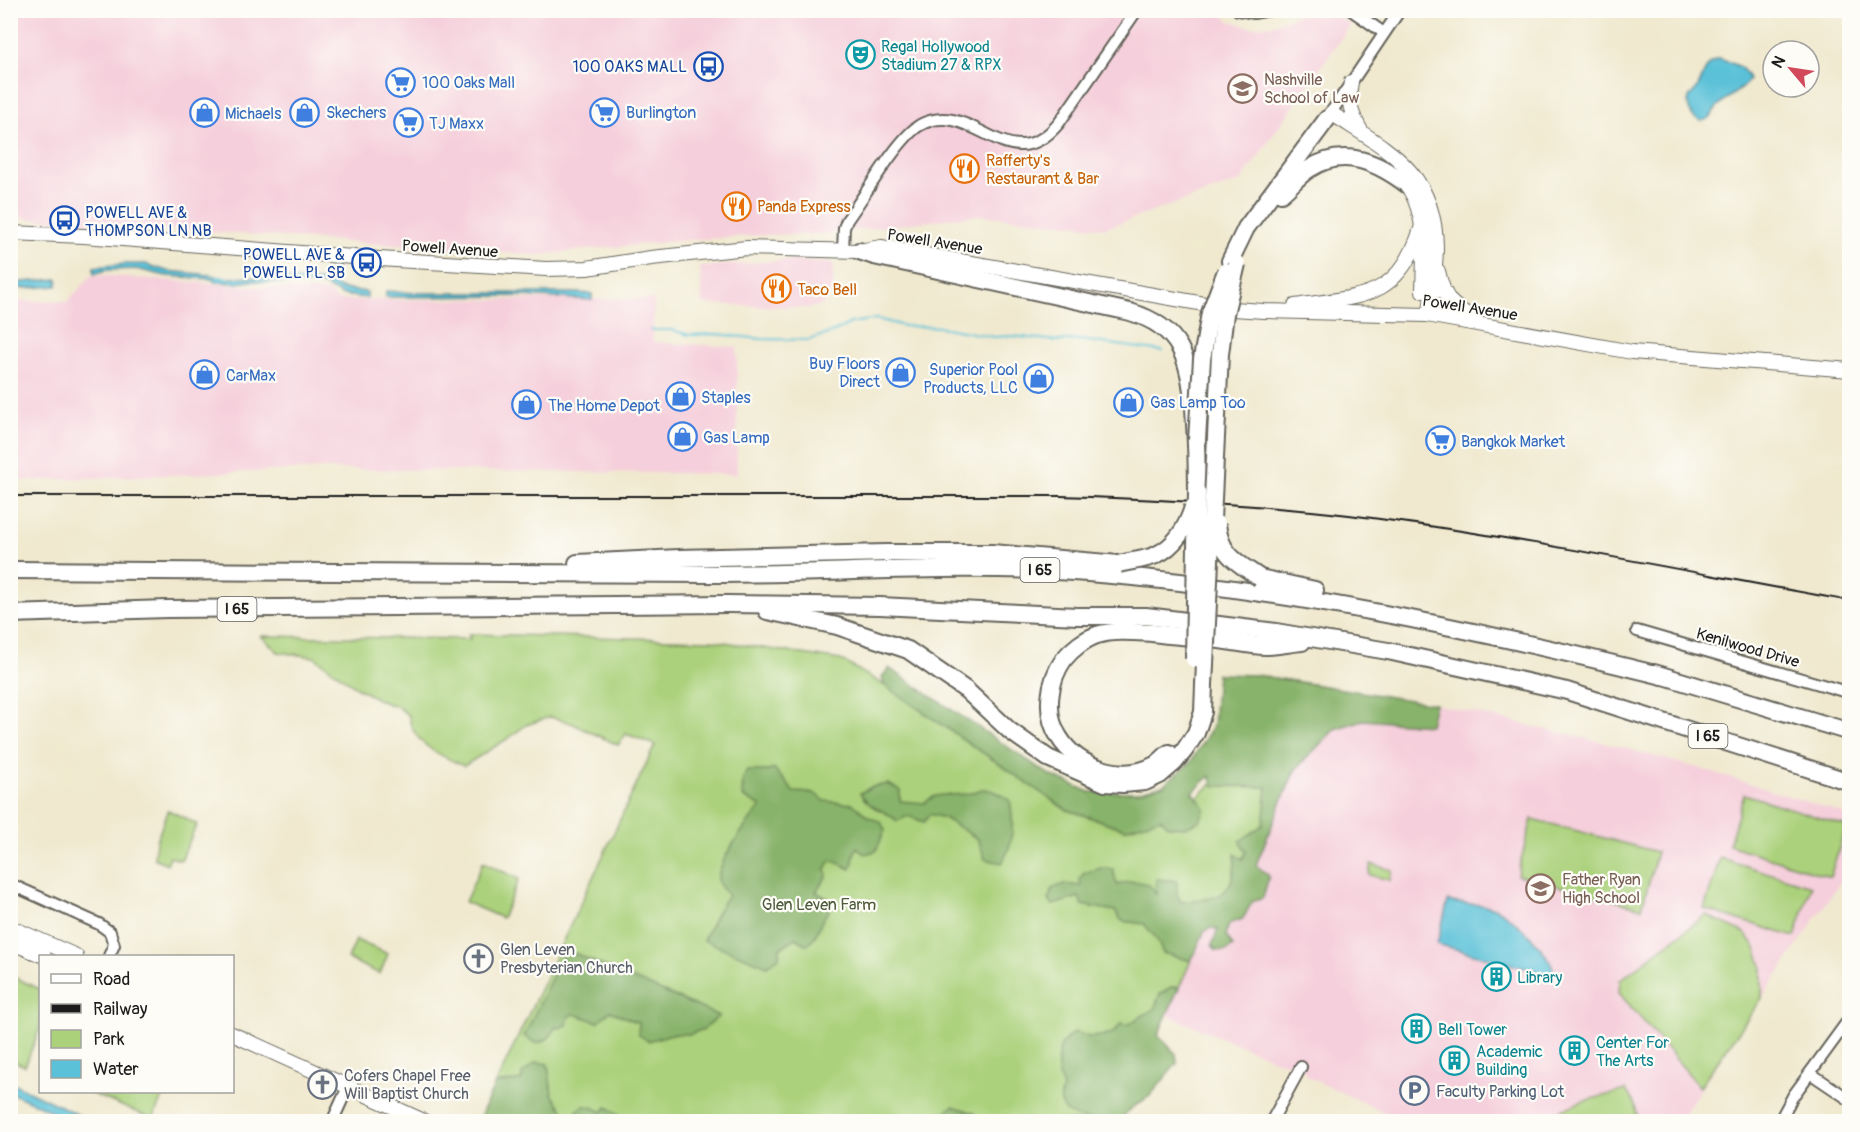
<svg xmlns="http://www.w3.org/2000/svg" width="1860" height="1132" font-family="Pangolin,sans-serif">
	<rect width="100%" height="100%" fill="#fdfcf7"/>
	<filter id="ink" filterUnits="userSpaceOnUse"><feTurbulence type="fractalNoise" baseFrequency=".0167" numOctaves="2"/><feDisplacementMap in="SourceGraphic" scale="12" xChannelSelector="R" yChannelSelector="G"/><feConvolveMatrix kernelMatrix="1 2 1 2 8 2 1 2 1" color-interpolation-filters="sRGB"/></filter>
	<filter id="wash" filterUnits="userSpaceOnUse"><feTurbulence type="fractalNoise" baseFrequency=".008" numOctaves="4" result="noise"/><feDisplacementMap in="SourceGraphic" scale="24" xChannelSelector="R" yChannelSelector="G"/><feGaussianBlur stdDeviation="1.35" result="paint"/><feColorMatrix in="noise" values="0 0 0 0 0 0 0 0 0 0 0 0 0 0 0 0 0 1.4 0 .05"/><feComposite in="paint" operator="in"/></filter>
	<g filter="url(#wash)">
		<rect width="100%" height="100%" fill="#f0e9cf"/>
		<g fill="#f5cfdb">
			<polygon points="1216,10 1230,21 1250,27 1271,25 1312,10 1332,13 1351,24 1241,181 1105,228 979,215 822,234 766,235 676,241 535,255 29,219 11,214 10,11"/>
			<polygon points="786,260 833,263 833,289 826,302 819,306 809,308 702,304 700,267"/>
			<polygon points="97,275 328,292 337,300 654,299 653,342 737,347 737,474 325,469 11,481 11,300 67,302 91,276"/>
			<polygon points="1331,687 1439,705 1602,742 1712,772 1849,815 1849,869 1679,1121 1403,1121 1308,1077 1301,1067 1281,1062 1167,1015 1208,923 1236,907"/>
		</g>
		<g fill="#abd17b" stroke="#64764c" stroke-width="1.5">
			<path d="M468,634L711,640L841,660L884,685L1065,809L1125,829L1182,811L1217,779L1256,675L1331,687L1236,907L1208,923L1119,1121L478,1122L655,745L626,734L618,745L571,723L550,717L526,725L509,738L464,766C441,756 412,744 409,716L395,705L387,704L359,689L314,657L278,652L261,636L470,639Z"/>
			<polygon points="1744,794 1846,826 1830,877 1729,845"/>
			<polygon points="168,810 197,824 181,860 170,857 167,864 154,858 156,842"/>
			<polygon points="1532,819 1657,852 1642,908 1517,875"/>
			<polygon points="1720,858 1811,886 1795,937 1704,909"/>
			<polygon points="483,862 519,879 502,918 465,902"/>
			<polygon points="1371,864 1392,870 1390,880 1369,875"/>
			<polygon points="1706,915 1745,933 1753,943 1757,950 1762,966 1762,998 1700,1087 1619,993 1620,980"/>
			<polygon points="356,940 388,954 380,974 348,959"/>
			<polygon points="11,976 40,989 40,1028 25,1066 11,1060"/>
			<polygon points="1626,1090 1635,1105 1638,1121 1551,1120 1553,1114 1580,1102"/>
			<polygon points="88,1092 164,1092 153,1119"/>
		</g>
		<g fill="#88b36b" stroke="#526844" stroke-width="1.5">
			<path d="M889,668L1050,775L1089,792H1137L1163,785L1190,763L1213,726L1217,674L1256,675L1435,704L1430,725L1363,720L1335,729L1294,771L1256,865L1269,876L1263,898L1252,902L1243,919L1229,924L1226,935L1233,946L1226,951L1216,950L1212,945L1218,929L1210,928L1204,932L1191,961L1163,953L1156,938L1144,924L1122,921L1115,911L1082,905L1079,897L1053,905L1048,900L1053,888L1064,884L1081,886L1080,879L1084,873L1101,868L1113,869L1117,885C1130,880 1152,879 1156,895V879L1177,881V894L1181,902C1218,899 1236,897 1235,854L1242,859L1246,852L1240,841L1263,825L1267,787L1214,786L1210,776L1193,792L1205,808L1200,821L1185,827L1168,826L1161,818L1125,829L1065,809L884,685L882,677Z"/>
			<path d="M775,769C780,778 788,782 793,792L814,793L825,801L853,804L869,817L881,822L885,830L876,851L864,854L857,847C853,854 854,861 851,869L831,860L826,869L827,876L816,892L830,900L829,911C818,921 821,934 807,945L796,938L780,948L779,957L767,966L703,940C712,924 716,909 728,896C726,892 721,888 719,884C712,867 749,821 761,807L742,796L743,779L747,771H768Z"/>
			<path d="M888,784L900,790V801L924,803C941,789 952,798 970,793C975,792 979,789 984,789C994,790 1002,794 1010,800C1014,822 1014,843 1002,863L985,859L978,839L944,818L930,814L924,822L908,816L897,821C882,807 872,812 860,793L871,787Z"/>
			<path d="M565,950L574,953L719,1016L704,1029L690,1034H672L648,1041L638,1034L639,1023L610,1011L598,1022L574,1014L569,1016L567,1025L559,1028L555,1027C551,1038 547,1041 535,1043L524,1036Z"/>
			<path d="M1171,987H1179L1158,1035L1176,1054L1177,1063L1150,1096L1130,1109L1119,1121C1099,1122 1049,1122 1063,1088C1055,1067 1054,1044 1075,1032L1089,1037L1100,1036L1113,1033L1122,1023L1127,1025L1154,1009L1160,994Z"/>
			<path d="M536,1062L548,1064L552,1094L570,1121C580,1105 584,1101 602,1112L607,1107L623,1117V1121H478L495,1084L522,1080V1074Z"/>
			<polygon points="953,1106 974,1113 984,1121 939,1121 946,1111"/>
		</g>
		<g fill="#5ac1d8" stroke="#3b6e7a" stroke-width="1.5">
			<path d="M1719,59C1731,63 1745,66 1749,80C1740,92 1727,97 1717,107C1713,111 1713,115 1709,118C1696,127 1685,110 1689,98C1691,94 1695,91 1698,87C1704,76 1705,62 1719,59Z"/>
			<polygon points="126,264 145,264 167,271 210,275 225,278 248,277 319,281 332,284 342,289 367,292 367,298 342,295 323,285 251,281 238,283 215,282 212,279 167,276 136,269 106,270 94,274 94,267"/>
			<polygon points="58,279 57,286 11,289 11,283"/>
			<polygon points="386,291 414,293 576,293 592,294 592,300 523,296 386,297"/>
			<path d="M1448,901C1463,906 1478,902 1494,908C1509,913 1557,958 1553,974L1550,975L1437,944Z"/>
			<polygon points="10,1082 91,1121 71,1121 36,1104 11,1093"/>
		</g>
		<g fill="none" stroke-linecap="round" stroke-linejoin="round">
			<g stroke="#5ac1d8" stroke-width="2">
				<polyline points="218,277 230,279"/>
				<polyline points="650,330 672,330 689,335 717,334 762,339 808,340 834,332 851,323 877,319 904,326 940,327 994,337 1012,336 1057,341 1080,340 1162,351"/>
			</g>
		</g>
	</g>
	<g filter="url(#ink)">
		<g fill="none" stroke-linecap="round" stroke-linejoin="round">
			<defs>
				<g id="minor">
					<polyline points="1238,10 1253,13 1271,10"/>
					<polyline points="1351,10 1384,33"/>
					<polyline points="1328,117 1400,10"/>
					<path d="M843,250L844,228L847,220C864,197 898,138 920,125C973,96 1008,184 1059,123L1137,10"/>
					<polyline points="1637,631 1850,693"/>
					<polyline points="10,884 99,924 110,932 114,945 109,956"/>
					<polyline points="1810,1073 1850,1100"/>
					<polyline points="332,1122 348,1087"/>
					<polyline points="1271,1122 1301,1067"/>
					<polyline points="1779,1122 1793,1096 1850,1018"/>
				</g>
				<g id="major">
					<path d="M1351,82C1347,103 1351,113 1361,131"/>
					<path d="M1331,113C1387,150 1435,170 1436,247C1436,266 1432,287 1431,307L1427,315"/>
					<path d="M1403,180C1428,210 1424,254 1423,291"/>
					<polyline points="10,233 84,236 379,259 546,269 587,268 651,258 747,248 859,251 881,247 1233,309 1264,311 1427,315 1632,352 1850,370"/>
					<path d="M1438,271C1444,299 1450,305 1475,319"/>
					<path d="M1295,306C1359,296 1398,301 1421,229"/>
					<polyline points="10,927 76,956"/>
					<polyline points="10,942 44,956"/>
					<polyline points="232,1034 426,1122"/>
				</g>
				<g id="highway">
					<path d="M1281,194C1291,186 1298,176 1309,169C1345,146 1379,163 1409,186"/>
					<path d="M859,251L874,256L1130,312C1182,327 1189,360 1194,408C1196,437 1197,464 1197,492"/>
					<polyline points="1230,261 1246,228 1327,119"/>
					<polyline points="577,563 679,558 886,553 992,553 1119,564"/>
					<path d="M10,570C244,571 478,574 712,574C837,574 963,563 1088,573C1283,588 1473,629 1663,676"/>
					<polyline points="1260,578 1315,590"/>
					<polyline points="767,611 837,626 908,650 966,690 1010,731 1048,758 1105,783 1123,784 1145,782 1160,775 1174,763 1184,751 1196,733 1203,712 1204,685"/>
					<polyline points="10,614 167,609 728,604 880,606 1077,616 1146,616 1276,632 1388,651 1567,691 1850,782"/>
					<polyline points="1654,673 1850,732"/>
					<path d="M1169,753C1164,757 1160,762 1155,765C1123,783 1077,767 1059,737C1044,714 1049,680 1064,659C1072,649 1085,639 1097,635C1114,630 1134,632 1152,633C1175,636 1197,637 1220,640C1235,642 1251,646 1265,646C1277,646 1290,643 1302,642"/>
				</g>
			</defs>
			<use href="#minor" stroke="#66645b" stroke-width="14"/>
			<use href="#major" stroke="#66645b" stroke-width="16"/>
			<use href="#highway" stroke="#66645b" stroke-width="20"/>
			<use href="#minor" stroke="#fff" stroke-width="10"/>
			<use href="#major" stroke="#fff" stroke-width="14"/>
			<use href="#highway" stroke="#fff" stroke-width="16"/>
			<path stroke="#1c1c1c" stroke-width="2" d="M10,496H1060C1156,499 1253,504 1349,515C1517,536 1683,571 1850,601"/>
			<defs>
				<g id="highway-bridge">
					<polyline points="1197,440 1202,359 1210,313 1226,271"/>
					<path d="M1217,524C1220,555 1237,562 1260,578"/>
					<path d="M1119,564C1130,561 1145,560 1156,555C1175,546 1187,527 1193,507"/>
					<polyline points="1194,659 1197,492"/>
					<polyline points="1204,685 1220,354 1225,314 1237,264"/>
				</g>
			</defs>
			<use href="#highway-bridge" stroke="#66645b" stroke-width="20" stroke-linecap="butt"/>
			<use href="#highway-bridge" stroke="#fff" stroke-width="16"/>
		</g>
	</g>
	<defs>
		<symbol id="theatre-ring" viewBox="-11 -11 22 22"><circle r="9.5" fill="#fdfcf7" stroke="#0f9aa8" stroke-width="1.5"/><path d="M-5-5.5Q0-4 5-5.5V0Q5 5 0 6Q-5 5-5 0ZM-3.3-2.5H-1v1.5H-3.3ZM1-2.5H3.3v1.5H1ZM-2.8 1Q0 5.5 2.8 1Z" fill="#0f9aa8"/></symbol>
		<symbol id="bus-ring" viewBox="-11 -11 22 22"><circle r="9.5" fill="#fdfcf7" stroke="#1a4fb4" stroke-width="1.5"/><path d="M-5-6H5V4H4V6H2V4H-2V6H-4V4H-5ZM-3.5-4V0h7V-4ZM-3.5 1.2v1.5H-2V1.2ZM2 1.2v1.5H3.5V1.2Z" fill="#1a4fb4"/></symbol>
		<symbol id="supermarket-ring" viewBox="-11 -11 22 22"><circle r="9.5" fill="#fdfcf7" stroke="#3f7fe0" stroke-width="1.5"/><path d="M-6-5.5h2.5l.6 2H6L4.5 2H-2.5L-4.4-4H-6ZM-1.5 3.2a1.3 1.3 0 1 0 .1 0ZM3 3.2a1.3 1.3 0 1 0 .1 0Z" fill="#3f7fe0"/></symbol>
		<symbol id="university-ring" viewBox="-11 -11 22 22"><circle r="9.5" fill="#fdfcf7" stroke="#8d6e63" stroke-width="1.5"/><path d="M0-5L7-2L0 1L-7-2ZM-4 1L0 2.5L4 1V4Q0 6-4 4Z" fill="#8d6e63"/></symbol>
		<symbol id="shop-ring" viewBox="-11 -11 22 22"><circle r="9.5" fill="#fdfcf7" stroke="#3f7fe0" stroke-width="1.5"/><path d="M-5-2.5h2.3a2.7 3.5 0 0 1 5.4 0H5L5.5 6h-11ZM-1.5-2.5h3a1.5 2.3 0 0 0-3 0Z" fill="#3f7fe0"/></symbol>
		<symbol id="restaurant-ring" viewBox="-11 -11 22 22"><circle r="9.5" fill="#fdfcf7" stroke="#e8710a" stroke-width="1.5"/><path d="M-5-6h1v4h1v-4h1v4h1v-4h1v5L-1.5 .5V6h-2V.5L-5-1ZM5-6V6H3V1.5H1.5Q1.5-4 5-6Z" fill="#e8710a"/></symbol>
		<symbol id="church-ring" viewBox="-11 -11 22 22"><circle r="9.5" fill="#fdfcf7" stroke="#6b7280" stroke-width="1.5"/><path d="M-1.2-6h2.4v3.5h3.3v2.4h-3.3V6h-2.4V-.1h-3.3v-2.4h3.3Z" fill="#6b7280"/></symbol>
		<symbol id="building-ring" viewBox="-11 -11 22 22"><circle r="9.5" fill="#fdfcf7" stroke="#0f9aa8" stroke-width="1.5"/><path d="M-4-6H4V6H1V3H-1V6H-4ZM-2.5-4.3h1.7v1.8h-1.7ZM.8-4.3h1.7v1.8H.8ZM-2.5-1h1.7V.8h-1.7ZM.8-1h1.7V.8H.8Z" fill="#0f9aa8"/></symbol>
		<symbol id="parking-ring" viewBox="-11 -11 22 22"><circle r="9.5" fill="#fdfcf7" stroke="#5c6f8a" stroke-width="1.5"/><path d="M-3.5-5.5H1a3.5 3.5 0 0 1 0 7H-1V5.5H-3.5ZM-1-3.4V-.6H.8a1.4 1.4 0 0 0 0-2.8Z" fill="#5c6f8a"/></symbol>
	</defs>
	<g fill-rule="evenodd">
		<use href="#theatre-ring" x="844" y="38" width="33" height="33"/>
		<use href="#bus-ring" x="692" y="50" width="33" height="33"/>
		<use href="#supermarket-ring" x="384" y="66" width="33" height="33"/>
		<use href="#university-ring" x="1226" y="72" width="33" height="33"/>
		<use href="#shop-ring" x="288" y="96" width="33" height="33"/>
		<use href="#supermarket-ring" x="588" y="96" width="33" height="33"/>
		<use href="#shop-ring" x="188" y="96" width="33" height="33"/>
		<use href="#supermarket-ring" x="392" y="106" width="33" height="33"/>
		<use href="#restaurant-ring" x="948" y="152" width="33" height="33"/>
		<use href="#restaurant-ring" x="720" y="190" width="33" height="33"/>
		<use href="#bus-ring" x="48" y="204" width="33" height="33"/>
		<use href="#bus-ring" x="350" y="246" width="33" height="33"/>
		<use href="#restaurant-ring" x="760" y="272" width="33" height="33"/>
		<use href="#shop-ring" x="884" y="356" width="33" height="33"/>
		<use href="#shop-ring" x="188" y="358" width="33" height="33"/>
		<use href="#shop-ring" x="1022" y="362" width="33" height="33"/>
		<use href="#shop-ring" x="664" y="380" width="33" height="33"/>
		<use href="#shop-ring" x="1112" y="386" width="33" height="33"/>
		<use href="#shop-ring" x="510" y="388" width="33" height="33"/>
		<use href="#shop-ring" x="666" y="420" width="33" height="33"/>
		<use href="#supermarket-ring" x="1424" y="424" width="33" height="33"/>
		<use href="#university-ring" x="1524" y="872" width="33" height="33"/>
		<use href="#church-ring" x="462" y="942" width="33" height="33"/>
		<use href="#building-ring" x="1480" y="960" width="33" height="33"/>
		<use href="#building-ring" x="1400" y="1012" width="33" height="33"/>
		<use href="#building-ring" x="1558" y="1034" width="33" height="33"/>
		<use href="#building-ring" x="1438" y="1044" width="33" height="33"/>
		<use href="#church-ring" x="306" y="1068" width="33" height="33"/>
		<use href="#parking-ring" x="1398" y="1074" width="33" height="33"/>
	</g>
	<g text-anchor="middle" stroke-width="4.5" stroke-linejoin="round" paint-order="stroke">
		<g fill="#fdfcf7" stroke="#605f5e" stroke-width="1.5">
			<rect x="1020.5" y="558" width="39" height="24" rx="4.5"/>
			<rect x="217.5" y="597" width="39" height="24" rx="4.5"/>
			<rect x="1688.5" y="724" width="39" height="24" rx="4.5"/>
		</g>
		<g font-size="15" font-weight="bold" fill="#1c1c1c">
			<text x="1040" y="575">I 65</text>
			<text x="237" y="614">I 65</text>
			<text x="1708" y="741">I 65</text>
		</g>
		<g font-size="16" fill="#0d838f" stroke="#fdfcf7" text-anchor="start">
			<text x="881" y="52">Regal Hollywood<tspan x="881" dy="18">Stadium 27 &amp; RPX</tspan></text>
			<text x="1517" y="983">Library</text>
			<text x="1438" y="1035">Bell Tower</text>
			<text x="1596" y="1048">Center For<tspan x="1596" dy="18">The Arts</tspan></text>
			<text x="1476" y="1057">Academic<tspan x="1476" dy="18">Building</tspan></text>
		</g>
		<g font-size="16" fill="#164399" stroke="#fdfcf7" text-anchor="end">
			<text x="687" y="72">100 OAKS MALL</text>
			<text x="85" y="218" text-anchor="start">POWELL AVE &amp;<tspan x="85" dy="18">THOMPSON LN NB</tspan></text>
			<text x="345" y="260">POWELL AVE &amp;<tspan x="345" dy="18">POWELL PL SB</tspan></text>
		</g>
		<g font-size="16" fill="#785e54" stroke="#fdfcf7" text-anchor="start">
			<text x="1264" y="85">Nashville<tspan x="1264" dy="18">School of Law</tspan></text>
			<text x="1562" y="885">Father Ryan<tspan x="1562" dy="18">High School</tspan></text>
		</g>
		<g font-size="16" fill="#366cbe" stroke="#fdfcf7" text-anchor="start">
			<text x="422" y="88">100 Oaks Mall</text>
			<text x="326" y="118">Skechers</text>
			<text x="626" y="118">Burlington</text>
			<text x="225" y="119">Michaels</text>
			<text x="429" y="129">TJ Maxx</text>
			<text x="880" y="369" text-anchor="end">Buy Floors<tspan x="880" dy="18">Direct</tspan></text>
			<text x="1018" y="375" text-anchor="end">Superior Pool<tspan x="1018" dy="18">Products, LLC</tspan></text>
			<text x="226" y="381">CarMax</text>
			<text x="701" y="403">Staples</text>
			<text x="1150" y="408">Gas Lamp Too</text>
			<text x="548" y="411">The Home Depot</text>
			<text x="703" y="443">Gas Lamp</text>
			<text x="1461" y="447">Bangkok Market</text>
		</g>
		<g font-size="16" fill="#c56008" stroke="#fdfcf7" text-anchor="start">
			<text x="986" y="166">Rafferty's<tspan x="986" dy="18">Restaurant &amp; Bar</tspan></text>
			<text x="757" y="212">Panda Express</text>
			<text x="797" y="295">Taco Bell</text>
		</g>
		<g font-size="16" fill="#1c1c1c" stroke="#fdfcf7">
			<text transform="translate(935 241) rotate(9)" y="6">Powell Avenue</text>
			<text transform="translate(450 248) rotate(4)" y="6">Powell Avenue</text>
			<text transform="translate(1470 307) rotate(9)" y="6">Powell Avenue</text>
			<text transform="translate(1748 647) rotate(16)" y="6">Kenilwood Drive</text>
		</g>
		<g font-size="16" fill="#4e5b3d" stroke="#fdfcf7">
			<text x="819" y="910">Glen Leven Farm</text>
		</g>
		<g font-size="16" fill="#5b616d" stroke="#fdfcf7" text-anchor="start">
			<text x="500" y="955">Glen Leven<tspan x="500" dy="18">Presbyterian Church</tspan></text>
			<text x="344" y="1081">Cofers Chapel Free<tspan x="344" dy="18">Will Baptist Church</tspan></text>
		</g>
		<g font-size="16" fill="#4e5e75" stroke="#fdfcf7" text-anchor="start">
			<text x="1436" y="1097">Faculty Parking Lot</text>
		</g>
	</g>
	<rect width="1860" height="1132" fill="none" stroke="#fdfcf7" stroke-width="36"/>
	<rect x="39" y="955" width="195" height="138" fill="#fdfcf7" stroke="#a3a29f" stroke-width="1.5"/>
	<rect x="51" y="974" width="30" height="9" fill="#ffffff" stroke="#a3a29f" stroke-width="1.5"/>
	<text x="93" y="985" font-size="18" fill="#1c1c1c">Road</text>
	<rect x="51" y="1004" width="30" height="9" fill="#1c1c1c" stroke="#a3a29f" stroke-width="1.5"/>
	<text x="93" y="1015" font-size="18" fill="#1c1c1c">Railway</text>
	<rect x="51" y="1030" width="30" height="18" fill="#abd17b" stroke="#a3a29f" stroke-width="1.5"/>
	<text x="93" y="1045" font-size="18" fill="#1c1c1c">Park</text>
	<rect x="51" y="1060" width="30" height="18" fill="#5ac1d8" stroke="#a3a29f" stroke-width="1.5"/>
	<text x="93" y="1075" font-size="18" fill="#1c1c1c">Water</text>
	<g transform="translate(1791 69) rotate(299)"><circle r="28" fill="#fdfcf7" stroke="#a3a29f" stroke-width="1.5"/>
	<path d="M0-4.5L10 22L0 15L-10 22Z" fill="#d1495b"/>
	<text y="-9" font-size="16" font-weight="bold" text-anchor="middle" fill="#1c1c1c">N</text>
	</g>
</svg>
